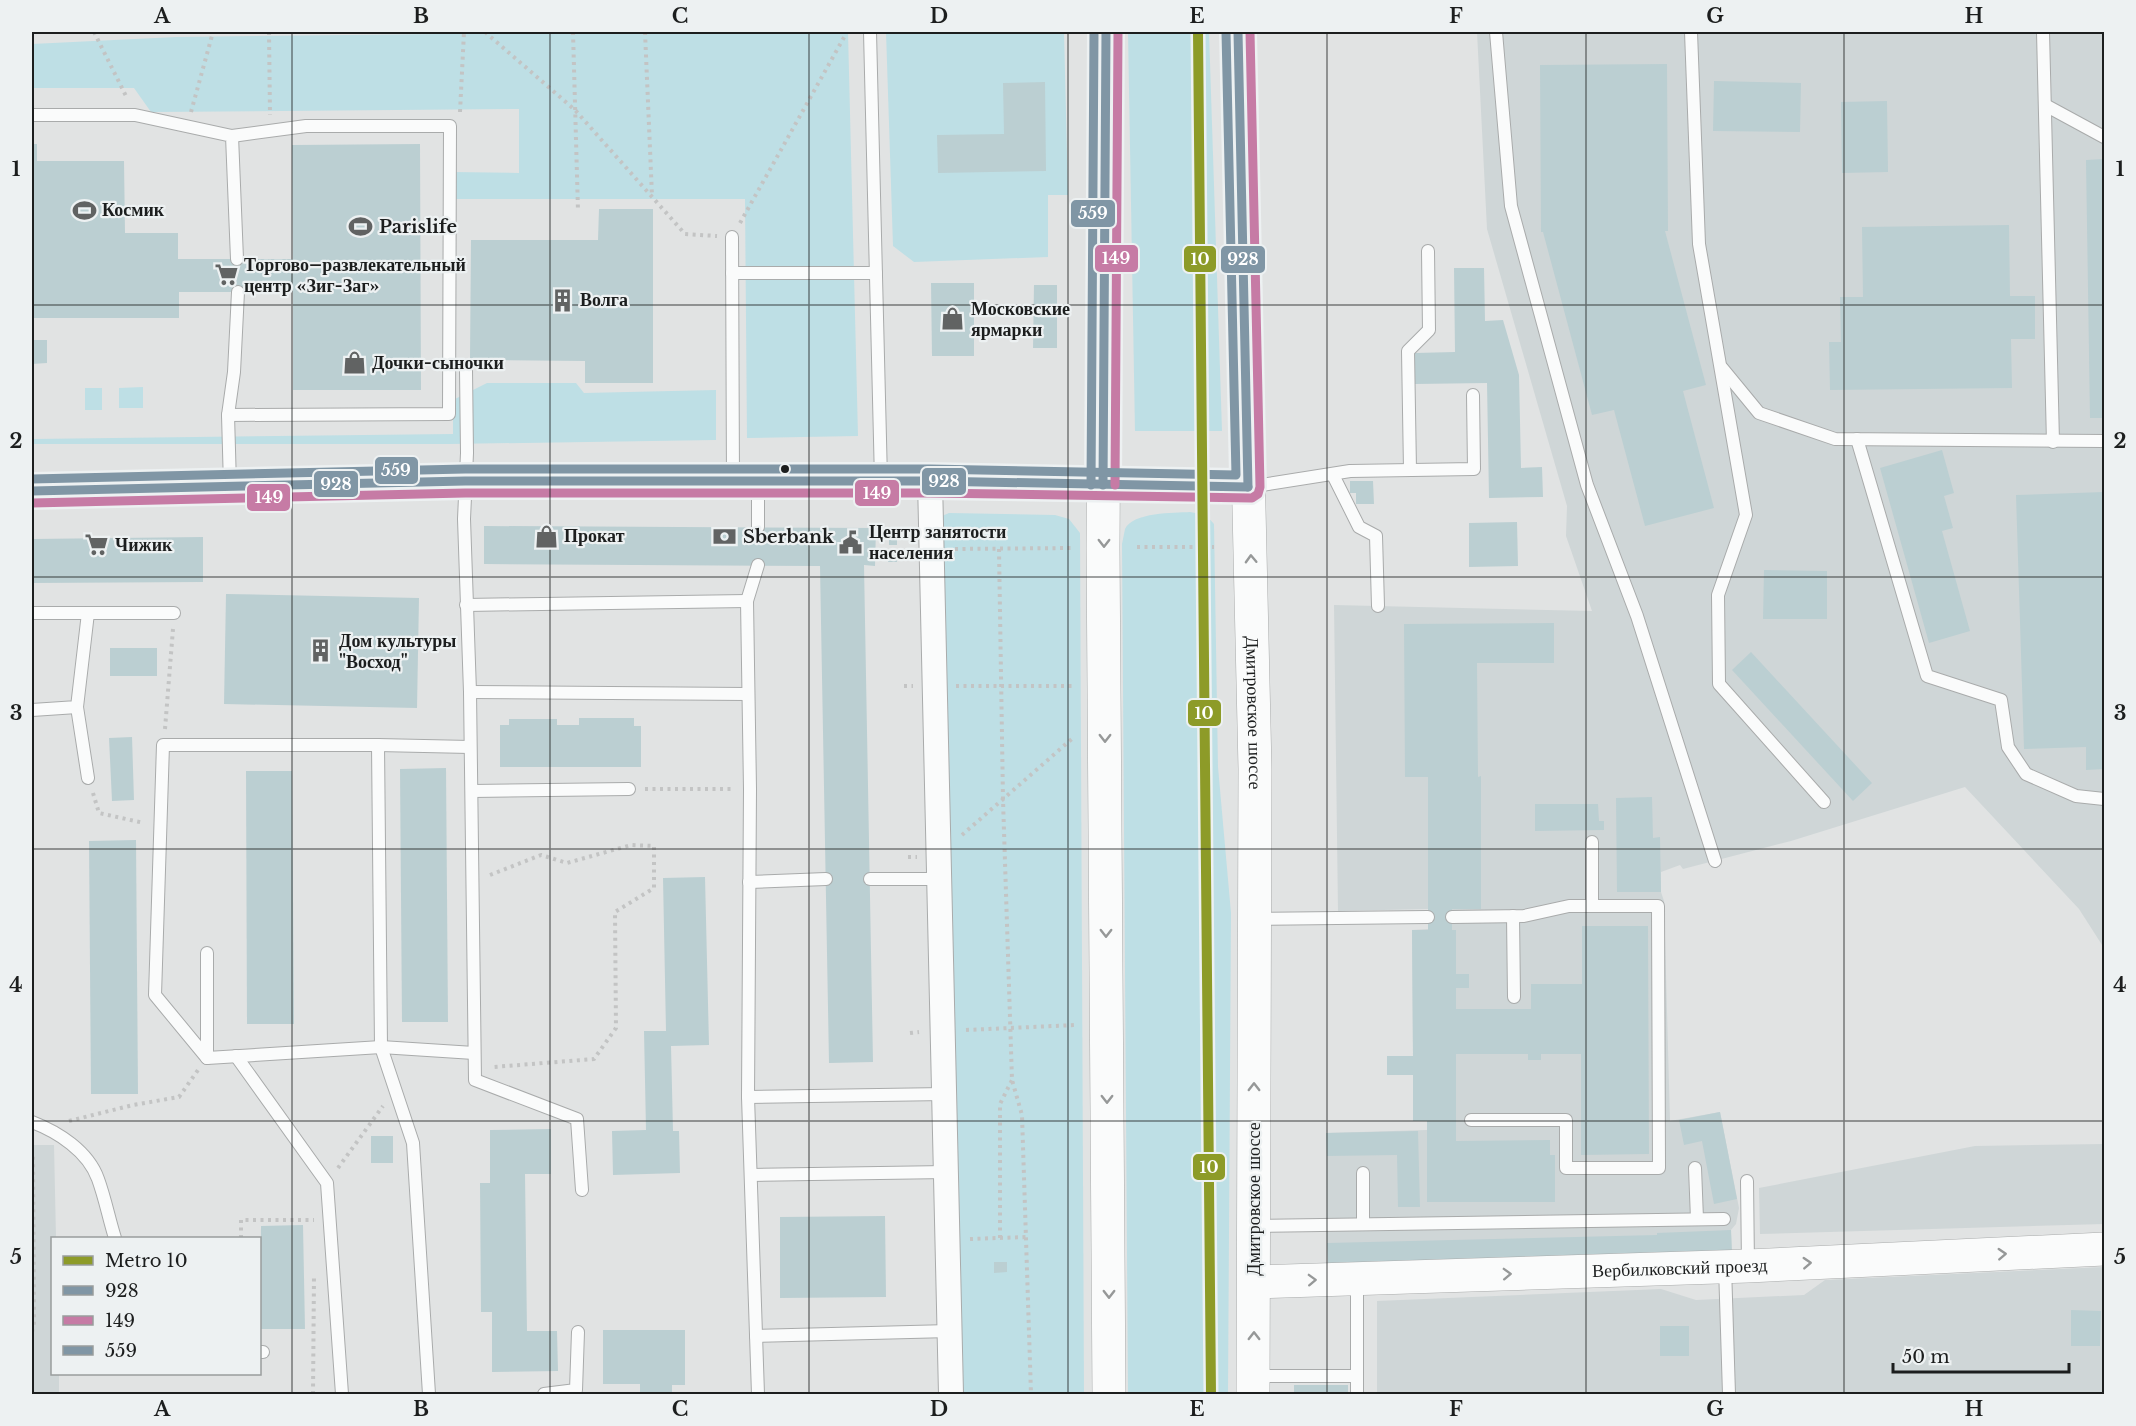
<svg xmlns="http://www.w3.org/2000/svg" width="2136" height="1426" font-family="'Libre Baskerville',serif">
	<rect width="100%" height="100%" fill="#e1e3e3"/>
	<g fill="#cfd6d7">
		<polygon points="1477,32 2104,32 2104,948 2079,909 1965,787 1791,841 1683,869 1680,865 1661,872 1661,892 1664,901 1670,1121 1720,1112 1739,1208 1736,1224 1731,1230 1732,1255 1327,1243 1326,1133 1427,1130 1427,1121 1413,1121 1413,1075 1387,1075 1387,1056 1413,1056 1412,930 1428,929 1428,909 1338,911 1334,605 1592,611 1566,536 1567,506 1487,229"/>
		<polygon points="2104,1144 2104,1224 1760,1234 1759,1188 1975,1146"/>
		<polygon points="32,1145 54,1145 56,1238 52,1238 52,1374 59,1374 59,1394 32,1394"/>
		<polygon points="2104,1267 2104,1394 1377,1394 1377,1301 1661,1289 1696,1300 1804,1295 1825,1280"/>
	</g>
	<g fill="#bedfe5">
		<polygon points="610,32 848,32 858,436 747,438 745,199 452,199 451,172 519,173 519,109 151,112 134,88 32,88 32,44 176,37"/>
		<polygon points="886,32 1064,32 1068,195 1048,195 1048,257 914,262 893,246"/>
		<polygon points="1128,32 1209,32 1222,431 1135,431"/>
		<polygon points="487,383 576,383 584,393 716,390 716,440 450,444 32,444 32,439 453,434 453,400"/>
		<polygon points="143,387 143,408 119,408 119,388"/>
		<rect x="85" y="388" width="17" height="22"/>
		<path d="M1190,512L1206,515L1214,524L1218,767L1231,913L1228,1394H1128L1122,544C1123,539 1124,534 1125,529C1133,512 1174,513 1190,512Z"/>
		<polygon points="949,513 1055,515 1069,519 1080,533 1084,1394 961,1394 942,516"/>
	</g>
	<g fill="#bbcfd2">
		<polygon points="1667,64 1668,231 1665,231 1706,385 1683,391 1714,508 1645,526 1614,410 1592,415 1543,232 1541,232 1540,65"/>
		<polygon points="1714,81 1801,83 1800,132 1713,131"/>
		<polygon points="1045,82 1046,171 938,173 937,135 1004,134 1003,83"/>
		<polygon points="1887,101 1888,172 1842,173 1841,102"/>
		<polygon points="32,144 37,144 37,161 124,161 125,233 178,233 178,259 293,259 292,145 420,144 421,390 293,390 293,292 179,292 179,318 32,318"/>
		<polygon points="2104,159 2104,418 2090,418 2086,160"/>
		<polygon points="599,209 653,209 653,383 585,383 585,361 470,360 471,240 598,240"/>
		<polygon points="2009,225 2010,296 2035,296 2035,339 2011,339 2012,388 1830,390 1829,342 1841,342 1840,297 1863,297 1862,227"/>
		<polygon points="1454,268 1484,268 1485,321 1503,320 1519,375 1521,468 1542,467 1543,497 1489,498 1487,383 1415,384 1415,353 1455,352"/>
		<polygon points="931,283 974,283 974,356 932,356"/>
		<polygon points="1034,285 1057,285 1057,348 1033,348"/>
		<polygon points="32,340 47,340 47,363 32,364"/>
		<polygon points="1942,450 1954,493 1944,496 1953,528 1942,531 1970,631 1929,643 1880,468"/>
		<polygon points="1350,481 1373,481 1374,504 1356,504 1356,493 1350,493"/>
		<polygon points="2104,492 2104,769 2086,770 2086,747 2024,749 2016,495"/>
		<polygon points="1517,522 1518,566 1469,567 1469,523"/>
		<polygon points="484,526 876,528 875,566 864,565 873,1062 829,1063 820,566 484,564"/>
		<rect x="889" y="534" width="8" height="11"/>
		<polygon points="203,537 203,582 32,583 32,539"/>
		<rect x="888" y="551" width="9" height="11"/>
		<polygon points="1764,570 1827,571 1827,619 1763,619"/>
		<polygon points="226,594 419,598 417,708 224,704"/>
		<polygon points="1554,623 1554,663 1477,663 1478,777 1481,776 1481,909 1452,909 1452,930 1456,930 1456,974 1469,974 1469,988 1456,988 1456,1009 1531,1009 1531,984 1582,984 1582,926 1648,926 1649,1154 1581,1155 1581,1054 1541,1054 1541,1060 1528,1060 1528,1054 1456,1054 1456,1141 1550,1140 1550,1155 1555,1155 1555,1202 1427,1202 1427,1121 1413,1121 1413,1075 1387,1075 1387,1056 1413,1056 1412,930 1428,930 1428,777 1405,777 1404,624"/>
		<rect x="110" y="648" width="47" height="28"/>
		<polygon points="1751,652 1872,783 1853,801 1732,670"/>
		<polygon points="579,718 634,718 634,726 641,726 641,767 500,767 500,725 509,725 509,719 557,719 557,725 579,725"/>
		<polygon points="132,737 134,800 112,801 109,738"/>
		<polygon points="446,768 448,1022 402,1022 400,769"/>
		<polygon points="246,771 292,771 294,1024 247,1024"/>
		<polygon points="1652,797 1653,838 1660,837 1661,892 1617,892 1616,798"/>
		<polygon points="1535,804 1598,804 1599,821 1604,821 1604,830 1535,831"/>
		<polygon points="136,840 138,1094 91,1094 89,841"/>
		<polygon points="705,877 709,1045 671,1046 673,1131 679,1131 680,1173 613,1175 612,1131 646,1130 644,1031 666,1031 663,878"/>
		<polygon points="1720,1112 1737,1199 1714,1204 1702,1141 1684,1145 1679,1120"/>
		<polygon points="551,1129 551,1174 525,1174 527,1331 557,1331 558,1371 492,1372 492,1312 481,1312 480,1183 490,1183 490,1130"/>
		<polygon points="1418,1131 1420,1207 1398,1207 1397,1155 1327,1156 1326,1133"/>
		<rect x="371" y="1136" width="22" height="27"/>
		<polygon points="885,1216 886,1297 780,1298 780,1217"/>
		<polygon points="303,1225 305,1329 260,1329 261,1226"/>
		<polygon points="1731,1230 1732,1255 1328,1266 1327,1243 1657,1235 1657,1233"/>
		<polygon points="994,1262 1007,1262 1007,1272 994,1273"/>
		<polygon points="2071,1310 2101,1311 2100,1346 2071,1346"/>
		<rect x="1660" y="1326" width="29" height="30"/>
		<polygon points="603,1330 685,1330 685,1385 672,1385 672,1394 640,1394 640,1384 603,1384"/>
		<rect x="1294" y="1385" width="54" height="9"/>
	</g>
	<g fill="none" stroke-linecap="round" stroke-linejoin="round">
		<defs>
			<g id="lane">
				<polyline points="870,32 881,480"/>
				<polyline points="1496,32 1511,206 1587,485 1637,616 1715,861"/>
				<polyline points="1691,32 1699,244 1746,515 1718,595 1719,684 1824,802"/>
				<polyline points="2043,32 2053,442"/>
				<polyline points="2045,105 2104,137"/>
				<polyline points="32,115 135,115 232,136 237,259"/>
				<polyline points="732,237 733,480"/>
				<polyline points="732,273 876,273"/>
				<polyline points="1722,368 1759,413 1835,439 2104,441"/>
				<polyline points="466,370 467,453 464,519 470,692 475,1080 577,1119 582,1190"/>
				<polyline points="228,415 449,414 450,126 306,126 232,136"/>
				<polyline points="1857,439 1927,676 2001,700 2008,747 2026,774 2076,796 2104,799"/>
				<polyline points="1410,470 1408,351 1429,330 1428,251"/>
				<polyline points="1333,475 1359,527 1376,536 1378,606"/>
				<polyline points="758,483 758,527"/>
				<polyline points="230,485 228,415 234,372 238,292"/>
				<polyline points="1249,487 1350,471 1474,469 1473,395"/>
				<polyline points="466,605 747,601"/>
				<polyline points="32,613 88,613 77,707 32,710"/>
				<polyline points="88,613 174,613"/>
				<polyline points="470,692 747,694"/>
				<polyline points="77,707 88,778"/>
				<polyline points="378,745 381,1047 413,1143 429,1394"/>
				<polyline points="472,791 629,789"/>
				<polyline points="1592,842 1592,906"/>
				<polyline points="870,879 939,879"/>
				<polyline points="749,882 826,879"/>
				<polyline points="1513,916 1514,997"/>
				<polyline points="1452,917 1524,916 1569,906 1658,906 1659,1168 1566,1168 1566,1120 1471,1120"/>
				<polyline points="1256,919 1428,917"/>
				<polyline points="207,953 207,1058 155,995 163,745 378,745 470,747"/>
				<polyline points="236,1056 327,1183 342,1394"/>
				<polyline points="207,1058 381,1047 474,1053"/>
				<polyline points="748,1097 945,1094"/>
				<path d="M32,1122C58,1132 88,1151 98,1179C105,1198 109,1219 115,1238"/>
				<polyline points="1695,1168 1697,1219"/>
				<polyline points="1363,1173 1363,1224"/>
				<polyline points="751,1175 947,1172"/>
				<polyline points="1747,1181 1748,1265"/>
				<polyline points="1254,1226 1724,1219"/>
				<polyline points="1725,1267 1729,1394"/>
				<polyline points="1357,1279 1357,1394"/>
				<polyline points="756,1336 950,1331"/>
				<polyline points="260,1352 263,1352"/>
				<polyline points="1254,1376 1357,1376"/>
				<polyline points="544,1394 576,1390 578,1332"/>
				<polyline points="758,1394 748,1097 750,789 747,601 758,565"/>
			</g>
			<polyline id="street" points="930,481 951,1394"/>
			<g id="secondary">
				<polyline points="32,491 465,481 930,481 1248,487"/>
				<path id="s1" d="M1254,1282L1748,1266L2104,1249"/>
			</g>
			<g id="primary">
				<polyline points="1106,32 1103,548 1109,1394"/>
				<path id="s2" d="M1238,32L1255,769L1253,1394"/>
			</g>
		</defs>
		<use href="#lane" stroke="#a9abab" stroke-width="14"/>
		<use href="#street" stroke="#a9abab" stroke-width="26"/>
		<use href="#secondary" stroke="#a9abab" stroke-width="34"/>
		<use href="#primary" stroke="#a9abab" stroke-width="34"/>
		<g stroke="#c3c4c4" stroke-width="4" stroke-dasharray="3 4.5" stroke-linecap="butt">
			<polyline points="94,32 127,98"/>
			<polyline points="269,32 270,115"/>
			<polyline points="485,32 575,110 685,234 717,236"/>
			<polyline points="573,32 578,211"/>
			<polyline points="645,32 652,196"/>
			<polyline points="191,112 213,32"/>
			<polyline points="460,112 464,32"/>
			<polyline points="740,223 847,32"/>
			<polyline points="1137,547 1214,547"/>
			<polyline points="955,549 1072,548"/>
			<polyline points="999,549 1003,800 1012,1080 1022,1115 1031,1394"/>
			<polyline points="904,686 913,686"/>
			<polyline points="956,686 1075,686"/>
			<polyline points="165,729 173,629"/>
			<polyline points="645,789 733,789"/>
			<polyline points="93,793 99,813 144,823"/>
			<polyline points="962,835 1074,737"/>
			<polyline points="908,857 917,857"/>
			<polyline points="490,875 541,855 567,863 631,845 654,846 654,888 615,912 616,1028 594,1059 494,1067"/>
			<polyline points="966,1030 1076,1025"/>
			<polyline points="910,1033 919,1032"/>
			<polyline points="69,1121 133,1105 179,1097 198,1070"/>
			<polyline points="338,1168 383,1106"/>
			<polyline points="241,1238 241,1220 314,1220"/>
			<polyline points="1000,1238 1000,1104 1012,1080"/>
			<polyline points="970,1239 1026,1237"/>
			<polyline points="32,1332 34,1323 33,1153"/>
			<polyline points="313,1394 314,1275"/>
		</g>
		<use href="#lane" stroke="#fafbfb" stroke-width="12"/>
		<use href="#street" stroke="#fafbfb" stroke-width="24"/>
		<use href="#secondary" stroke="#fafbfb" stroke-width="33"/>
		<use href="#primary" stroke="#fafbfb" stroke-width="33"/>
		<defs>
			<g id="bus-1">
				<polyline points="1238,32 1248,487"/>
				<polyline points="1103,485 1106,32"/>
				<polyline points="32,491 465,481 930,481 1248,487"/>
			</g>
			<g id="bus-2">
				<polyline points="1115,485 1118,32"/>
				<polyline points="32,503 465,493 930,493 1252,498 1258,494 1260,487 1250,32"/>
			</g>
			<g id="bus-3">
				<polyline points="32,479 465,469 930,469 1236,475 1226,32"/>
				<polyline points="1091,485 1094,32"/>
			</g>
		</defs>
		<use href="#bus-1" stroke="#edf1f2" stroke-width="14"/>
		<use href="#bus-2" stroke="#edf1f2" stroke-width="14"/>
		<use href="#bus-3" stroke="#edf1f2" stroke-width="14"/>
		<use href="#bus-1" stroke="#8096a5" stroke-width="9"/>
		<use href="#bus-2" stroke="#c67ba5" stroke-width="9"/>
		<use href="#bus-3" stroke="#8096a5" stroke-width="9"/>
		<defs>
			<polyline id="metro-1" points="1198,32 1211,1394"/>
		</defs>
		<use href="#metro-1" stroke="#edf1f2" stroke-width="15"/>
		<use href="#metro-1" stroke="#8d9b28" stroke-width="10"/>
	</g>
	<defs><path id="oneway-chevron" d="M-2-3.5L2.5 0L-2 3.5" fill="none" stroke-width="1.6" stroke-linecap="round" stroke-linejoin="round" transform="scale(1.5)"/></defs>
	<g stroke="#969898">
		<use href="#oneway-chevron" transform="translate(1104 543) rotate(90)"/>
		<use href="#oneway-chevron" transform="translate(1251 559) rotate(-92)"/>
		<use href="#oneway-chevron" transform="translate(1105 738) rotate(90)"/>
		<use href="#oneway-chevron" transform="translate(1106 933) rotate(90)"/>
		<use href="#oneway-chevron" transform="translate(1254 1087) rotate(-90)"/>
		<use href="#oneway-chevron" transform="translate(1107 1099) rotate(90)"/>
		<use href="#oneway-chevron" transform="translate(2002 1254) rotate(-3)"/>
		<use href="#oneway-chevron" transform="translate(1807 1263) rotate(-3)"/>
		<use href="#oneway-chevron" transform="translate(1507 1274) rotate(-2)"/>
		<use href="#oneway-chevron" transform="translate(1312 1280) rotate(-2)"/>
		<use href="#oneway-chevron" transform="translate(1109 1294) rotate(90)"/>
		<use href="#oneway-chevron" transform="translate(1254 1336) rotate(-90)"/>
	</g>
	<path fill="none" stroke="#1c1e1e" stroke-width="1.5" stroke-opacity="0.55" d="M292,32V1394M550,32V1394M809,32V1394M1068,32V1394M1327,32V1394M1586,32V1394M1844,32V1394M32,305H2104M32,577H2104M32,849H2104M32,1121H2104"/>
	<defs>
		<symbol id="stadium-bare" viewBox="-9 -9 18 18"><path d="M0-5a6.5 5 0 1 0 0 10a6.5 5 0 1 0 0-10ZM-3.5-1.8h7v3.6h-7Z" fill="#616363" stroke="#edf1f2" stroke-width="2.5" paint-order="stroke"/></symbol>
		<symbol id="supermarket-bare" viewBox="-9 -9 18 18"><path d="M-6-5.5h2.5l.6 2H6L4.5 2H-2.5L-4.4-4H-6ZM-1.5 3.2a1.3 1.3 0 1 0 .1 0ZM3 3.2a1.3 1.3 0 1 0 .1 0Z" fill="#616363" stroke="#edf1f2" stroke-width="2.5" paint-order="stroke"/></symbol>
		<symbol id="building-bare" viewBox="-9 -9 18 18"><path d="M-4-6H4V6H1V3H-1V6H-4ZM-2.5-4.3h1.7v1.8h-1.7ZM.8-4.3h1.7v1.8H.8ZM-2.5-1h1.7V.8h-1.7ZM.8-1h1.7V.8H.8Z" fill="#616363" stroke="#edf1f2" stroke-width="2.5" paint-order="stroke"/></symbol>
		<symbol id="shop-bare" viewBox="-9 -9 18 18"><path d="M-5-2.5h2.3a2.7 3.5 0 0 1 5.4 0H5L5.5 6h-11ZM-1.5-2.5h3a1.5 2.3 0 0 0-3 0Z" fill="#616363" stroke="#edf1f2" stroke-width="2.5" paint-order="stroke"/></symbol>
		<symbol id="bank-bare" viewBox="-9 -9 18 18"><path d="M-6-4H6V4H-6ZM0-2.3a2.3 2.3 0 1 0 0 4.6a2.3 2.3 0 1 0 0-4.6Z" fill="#616363" stroke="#edf1f2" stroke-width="2.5" paint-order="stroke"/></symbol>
		<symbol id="civic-bare" viewBox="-9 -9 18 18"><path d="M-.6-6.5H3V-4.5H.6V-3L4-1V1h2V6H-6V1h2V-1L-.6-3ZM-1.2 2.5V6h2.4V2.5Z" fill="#616363" stroke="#edf1f2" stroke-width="2.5" paint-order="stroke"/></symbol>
	</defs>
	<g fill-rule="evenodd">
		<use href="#stadium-bare" x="68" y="194" width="33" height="33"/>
		<use href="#stadium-bare" x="344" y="210" width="33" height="33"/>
		<use href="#supermarket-bare" x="210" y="258" width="33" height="33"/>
		<use href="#building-bare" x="546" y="284" width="33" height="33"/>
		<use href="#shop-bare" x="936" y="302" width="33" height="33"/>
		<use href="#shop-bare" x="338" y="346" width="33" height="33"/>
		<use href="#shop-bare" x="530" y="520" width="33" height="33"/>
		<use href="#bank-bare" x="708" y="520" width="33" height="33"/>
		<use href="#civic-bare" x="834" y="526" width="33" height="33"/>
		<use href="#supermarket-bare" x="80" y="528" width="33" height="33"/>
		<use href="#building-bare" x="304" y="634" width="33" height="33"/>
	</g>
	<circle fill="#1c1e1e" stroke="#edf1f2" stroke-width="2" cx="785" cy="469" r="5"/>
	<g text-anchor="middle" stroke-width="4.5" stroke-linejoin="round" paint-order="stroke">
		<g font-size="18" font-weight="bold" fill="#1c1e1e" stroke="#edf1f2" text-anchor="start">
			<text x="102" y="216">Космик</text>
			<text x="379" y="233">Parislife</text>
			<text x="244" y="271">Торгово–развлекательный<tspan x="244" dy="21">центр «Зиг-Заг»</tspan></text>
			<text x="580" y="306">Волга</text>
			<text x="971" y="315">Московские<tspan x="971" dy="21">ярмарки</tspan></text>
			<text x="372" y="369">Дочки-сыночки</text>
			<text x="869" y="538">Центр занятости<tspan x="869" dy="21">населения</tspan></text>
			<text x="564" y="542">Прокат</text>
			<text x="743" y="543">Sberbank</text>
			<text x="115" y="551">Чижик</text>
			<text x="339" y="647">Дом культуры<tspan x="339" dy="21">"Восход"</tspan></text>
		</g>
		<g font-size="18" fill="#1c1e1e" stroke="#edf1f2">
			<text dy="6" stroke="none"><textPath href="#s2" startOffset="681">Дмитровское шоссе</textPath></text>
			<text transform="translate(1254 1199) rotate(-90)" y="6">Дмитровское шоссе</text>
			<text dy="6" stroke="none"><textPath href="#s1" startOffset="426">Вербилковский проезд</textPath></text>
		</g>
	</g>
	<g stroke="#edf1f2" stroke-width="2">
		<rect x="1070" y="199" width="46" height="29" rx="6" fill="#8096a5"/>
		<rect x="1094" y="244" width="45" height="29" rx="6" fill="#c67ba5"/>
		<rect x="1183" y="245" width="34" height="28" rx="6" fill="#8d9b28"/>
		<rect x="1220" y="245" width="46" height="29" rx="6" fill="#8096a5"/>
		<rect x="374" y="456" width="45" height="29" rx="6" fill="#8096a5"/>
		<rect x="921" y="467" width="46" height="29" rx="6" fill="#8096a5"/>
		<rect x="313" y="470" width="46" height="28" rx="6" fill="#8096a5"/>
		<rect x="854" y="479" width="46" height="28" rx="6" fill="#c67ba5"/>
		<rect x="246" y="483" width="45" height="29" rx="6" fill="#c67ba5"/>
		<rect x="1187" y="699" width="35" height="28" rx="6" fill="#8d9b28"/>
		<rect x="1192" y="1153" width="34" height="28" rx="6" fill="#8d9b28"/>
	</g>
	<g font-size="16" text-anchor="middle" font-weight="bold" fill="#fff">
		<text x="1093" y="219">559</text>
		<text x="1116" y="264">149</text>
		<text x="1200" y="265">10</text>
		<text x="1243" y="265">928</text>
		<text x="396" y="476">559</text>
		<text x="944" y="487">928</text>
		<text x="336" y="490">928</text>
		<text x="877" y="499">149</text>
		<text x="269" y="503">149</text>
		<text x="1204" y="719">10</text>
		<text x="1209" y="1173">10</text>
	</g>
	<rect width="2136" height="1426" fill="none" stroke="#edf1f2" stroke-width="66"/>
	<rect x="51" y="1237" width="210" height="138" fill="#edf1f2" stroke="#999d9d" stroke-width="1.5"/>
	<rect x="63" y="1256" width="30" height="9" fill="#8d9b28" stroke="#999d9d" stroke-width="1.5"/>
	<text x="105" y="1267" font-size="18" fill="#1c1e1e">Metro 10</text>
	<rect x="63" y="1286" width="30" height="9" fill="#8096a5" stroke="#999d9d" stroke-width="1.5"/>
	<text x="105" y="1297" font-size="18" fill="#1c1e1e">928</text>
	<rect x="63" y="1316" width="30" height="9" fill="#c67ba5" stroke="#999d9d" stroke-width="1.5"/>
	<text x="105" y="1327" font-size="18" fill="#1c1e1e">149</text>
	<rect x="63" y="1346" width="30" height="9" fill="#8096a5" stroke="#999d9d" stroke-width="1.5"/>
	<text x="105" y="1357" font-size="18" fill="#1c1e1e">559</text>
	<path d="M1893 1363v9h176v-9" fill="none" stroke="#1c1e1e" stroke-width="3"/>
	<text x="1902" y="1363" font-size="18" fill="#1c1e1e" stroke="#edf1f2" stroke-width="4.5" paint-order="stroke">50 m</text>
	<rect x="33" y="33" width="2070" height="1360" fill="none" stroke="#1c1e1e" stroke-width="2"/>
	<g font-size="20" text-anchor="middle" font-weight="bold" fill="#1c1e1e">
		<text x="162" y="23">A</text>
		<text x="421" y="23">B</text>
		<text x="680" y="23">C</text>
		<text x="939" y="23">D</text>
		<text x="1197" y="23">E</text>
		<text x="1456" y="23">F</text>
		<text x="1715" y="23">G</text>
		<text x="1974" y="23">H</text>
		<text x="16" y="176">1</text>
		<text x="2120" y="176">1</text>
		<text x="16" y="448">2</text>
		<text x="2120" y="448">2</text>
		<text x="16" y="720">3</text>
		<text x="2120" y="720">3</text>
		<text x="16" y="992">4</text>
		<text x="2120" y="992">4</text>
		<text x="16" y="1264">5</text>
		<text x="2120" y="1264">5</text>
		<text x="162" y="1416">A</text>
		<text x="421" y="1416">B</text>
		<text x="680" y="1416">C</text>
		<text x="939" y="1416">D</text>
		<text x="1197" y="1416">E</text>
		<text x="1456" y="1416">F</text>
		<text x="1715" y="1416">G</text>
		<text x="1974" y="1416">H</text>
	</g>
</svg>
